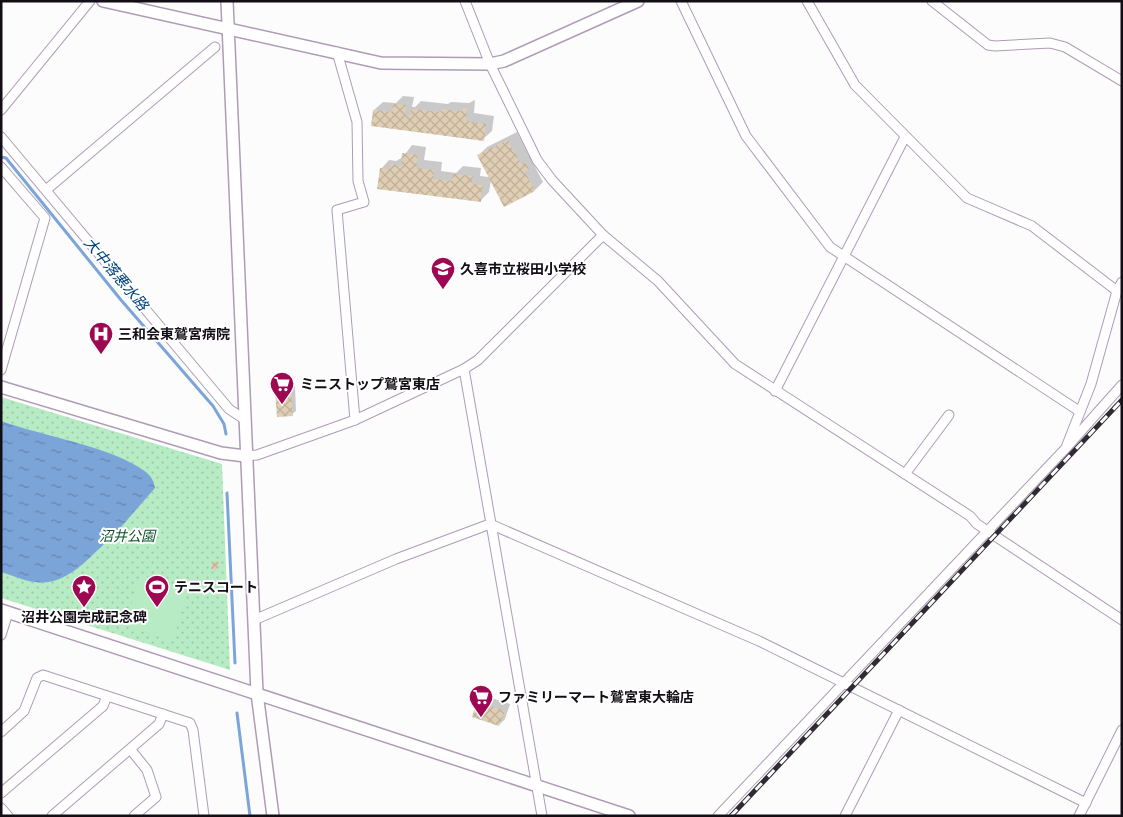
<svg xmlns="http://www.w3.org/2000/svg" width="1123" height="817" font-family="'Playfair Display','Noto Sans JP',serif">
	<defs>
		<pattern id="park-dots" width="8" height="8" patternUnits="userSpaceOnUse" patternTransform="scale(1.25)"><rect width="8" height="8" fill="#b7ebc4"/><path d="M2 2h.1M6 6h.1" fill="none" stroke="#9cc8a8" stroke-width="1.8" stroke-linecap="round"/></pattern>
		<pattern id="water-ripples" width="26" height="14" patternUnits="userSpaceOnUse" patternTransform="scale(1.25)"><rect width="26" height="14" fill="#7ba5d9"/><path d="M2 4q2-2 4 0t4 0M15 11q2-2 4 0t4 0" fill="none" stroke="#6485af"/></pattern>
		<pattern id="building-cross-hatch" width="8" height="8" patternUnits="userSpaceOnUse" patternTransform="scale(1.25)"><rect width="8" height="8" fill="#e0ceb4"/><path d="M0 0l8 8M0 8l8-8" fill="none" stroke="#bfb09a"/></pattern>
	</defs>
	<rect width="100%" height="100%" fill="#fcfcfc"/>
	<polygon fill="url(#park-dots)" points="1,397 222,464 230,670 1,598"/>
	<polygon fill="#b7ebc4" points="140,575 188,590 173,641 125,626"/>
	<path fill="url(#water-ripples)" d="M1,421C43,436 113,447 146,472C152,477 154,482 155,488L121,527L125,531L115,542L110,538C90,557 66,587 35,582C24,581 12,575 1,572Z"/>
	<g fill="#0003">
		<polygon points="403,96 414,97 412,107 415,107 421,101 448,104 451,102 469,103 475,100 474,113 494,116 492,131 483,139 374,110 383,102 396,103"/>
		<polygon points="517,132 529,156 534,154 537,160 533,163 543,182 535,190 491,180 489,192 481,200 381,169 389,160 396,161 403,157 412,145 426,147 424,160 442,162 441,171 456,173 463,166 481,168 480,176 489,177 478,156 487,147"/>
		<polygon points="295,386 296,411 292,414 276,390 280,387"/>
		<polygon points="485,696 510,704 505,719 499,725 478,702"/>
	</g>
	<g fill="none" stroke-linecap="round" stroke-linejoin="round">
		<g stroke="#7ba5d9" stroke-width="3">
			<polyline points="1,157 6,158 121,300 213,406 224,424 226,434"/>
			<polyline points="227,493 235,663"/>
			<polyline points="237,713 250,816"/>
		</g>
	</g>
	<g fill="url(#building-cross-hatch)">
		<polygon points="393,104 406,105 405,115 410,115 411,109 441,112 442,109 455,111 462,111 462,108 467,108 466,121 486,124 484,141 371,126 373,110 392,112"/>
		<polygon points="508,140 521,164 525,162 529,169 525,172 535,191 504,207 477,155"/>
		<polygon points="402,153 418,155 416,168 434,170 433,179 452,181 453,174 473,176 472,184 483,185 481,202 377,189 380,168 390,169 391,164 401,166"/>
		<polygon points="291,389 293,416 277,417 275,390"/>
		<polygon points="213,561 219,562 216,571 211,569"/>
		<polygon points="477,701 505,711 499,726 472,717"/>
	</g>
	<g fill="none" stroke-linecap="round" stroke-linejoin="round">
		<defs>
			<g id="minor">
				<polyline points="465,1 490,64 537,160 552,180 603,235 658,281 735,364 970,516 977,524 1122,620"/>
				<polyline points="681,1 746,136 830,247 1079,411"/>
				<polyline points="807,1 855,85 967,198 1032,226 1117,291 1122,282"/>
				<polyline points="932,1 988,45 995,46 1050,43 1065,47 1122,81"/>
				<polyline points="337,52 357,122 358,181 364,202 337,210 355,420"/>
				<polyline points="1,110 90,1"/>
				<polyline points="1,137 229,409 244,419"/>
				<polyline points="1,167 45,218 1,370"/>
				<polyline points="46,190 215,47"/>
				<polyline points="464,369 542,816"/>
				<polyline points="775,391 905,137"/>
				<polyline points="1067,445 1091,384 1117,291"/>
				<polyline points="245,456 257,455 355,420 464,369 478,360 603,235"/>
				<polyline points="905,474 949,415"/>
				<polyline points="254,620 396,559 490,524 759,641 1086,803"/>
				<polyline points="1,635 8,613"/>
				<polyline points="1,732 24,711 37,678 43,675 190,723 193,730 204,816"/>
				<polyline points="131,750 147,770 156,797 134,816"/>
				<polyline points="1,793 103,706 107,696"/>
				<polyline points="1,808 8,816"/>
				<polyline points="52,816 159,724 163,714"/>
				<polyline points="718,816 1065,449 1122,385"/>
				<polyline points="845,816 899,710"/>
				<polyline points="1079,816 1122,730"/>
			</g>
			<g id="tertiary">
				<polyline points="103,1 381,63 490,64 504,61 638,1"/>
				<polyline points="227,1 257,693 273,816"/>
				<polyline points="1,387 221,453 245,456"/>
				<polyline points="1,610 629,816"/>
			</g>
		</defs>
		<use href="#minor" stroke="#ae9cb5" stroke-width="11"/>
		<use href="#tertiary" stroke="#ae9cb5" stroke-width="14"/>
		<use href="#minor" stroke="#fff" stroke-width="9"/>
		<use href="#tertiary" stroke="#fff" stroke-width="11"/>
		<defs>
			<polyline id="rail" points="731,816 1122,400"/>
		</defs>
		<use href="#rail" stroke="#302b32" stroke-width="5"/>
		<use href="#rail" stroke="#fff" stroke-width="3" stroke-dasharray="9" stroke-linecap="butt"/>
	</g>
	<defs>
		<symbol id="school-pin" viewBox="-11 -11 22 30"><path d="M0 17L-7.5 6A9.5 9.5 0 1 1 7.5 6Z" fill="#9e0852" stroke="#fff"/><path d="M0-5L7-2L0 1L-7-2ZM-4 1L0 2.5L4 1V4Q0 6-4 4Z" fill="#fff"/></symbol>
		<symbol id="hospital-pin" viewBox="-11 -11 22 30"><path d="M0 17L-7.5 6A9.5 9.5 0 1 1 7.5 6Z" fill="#9e0852" stroke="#fff"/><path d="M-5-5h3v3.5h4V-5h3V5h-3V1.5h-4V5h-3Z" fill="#fff"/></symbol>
		<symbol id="supermarket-pin" viewBox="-11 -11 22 30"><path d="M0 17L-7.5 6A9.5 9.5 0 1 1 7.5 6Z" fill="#9e0852" stroke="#fff"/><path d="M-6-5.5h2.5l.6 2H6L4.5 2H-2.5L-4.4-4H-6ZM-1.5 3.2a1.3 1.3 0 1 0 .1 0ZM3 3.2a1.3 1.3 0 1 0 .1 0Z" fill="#fff"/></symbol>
		<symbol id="sight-pin" viewBox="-11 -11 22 30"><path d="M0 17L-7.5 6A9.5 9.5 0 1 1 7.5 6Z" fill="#9e0852" stroke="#fff"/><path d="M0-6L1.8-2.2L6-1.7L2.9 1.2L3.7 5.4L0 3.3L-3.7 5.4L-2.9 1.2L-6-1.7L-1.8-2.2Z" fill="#fff"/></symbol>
		<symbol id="stadium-pin" viewBox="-11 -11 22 30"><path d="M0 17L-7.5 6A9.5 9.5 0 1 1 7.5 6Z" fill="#9e0852" stroke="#fff"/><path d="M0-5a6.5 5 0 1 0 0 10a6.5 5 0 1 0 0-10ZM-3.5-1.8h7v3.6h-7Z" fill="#fff"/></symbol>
	</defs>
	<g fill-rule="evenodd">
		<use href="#school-pin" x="429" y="255" width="28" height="38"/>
		<use href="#hospital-pin" x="87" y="320" width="28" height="38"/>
		<use href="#supermarket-pin" x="268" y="370" width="28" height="38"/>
		<use href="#sight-pin" x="70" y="573" width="28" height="38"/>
		<use href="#stadium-pin" x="143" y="573" width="28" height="38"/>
		<use href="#supermarket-pin" x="467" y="683" width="28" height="38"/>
	</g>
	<g text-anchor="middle" stroke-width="4" stroke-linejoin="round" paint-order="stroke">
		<g font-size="14" font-weight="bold" fill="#130d15" stroke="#fff" text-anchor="start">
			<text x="460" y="274">久喜市立桜田小学校</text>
			<text x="118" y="339">三和会東鷲宮病院</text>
			<text x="300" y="389">ミニストップ鷲宮東店</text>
			<text x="174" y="592">テニスコート</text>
			<text x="84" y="622" text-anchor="middle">沼井公園完成記念碑</text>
			<text x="498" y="702">ファミリーマート鷲宮東大輪店</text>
		</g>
		<g font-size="14" font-style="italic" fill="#095128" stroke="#fff">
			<text x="127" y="541">沼井公園</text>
		</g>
		<g font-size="15" font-style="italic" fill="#01427f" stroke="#fff">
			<text transform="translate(116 274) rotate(50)" y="5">大中落悪水路</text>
		</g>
	</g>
	<rect width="1123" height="817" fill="none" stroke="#130d15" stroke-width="5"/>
</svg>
